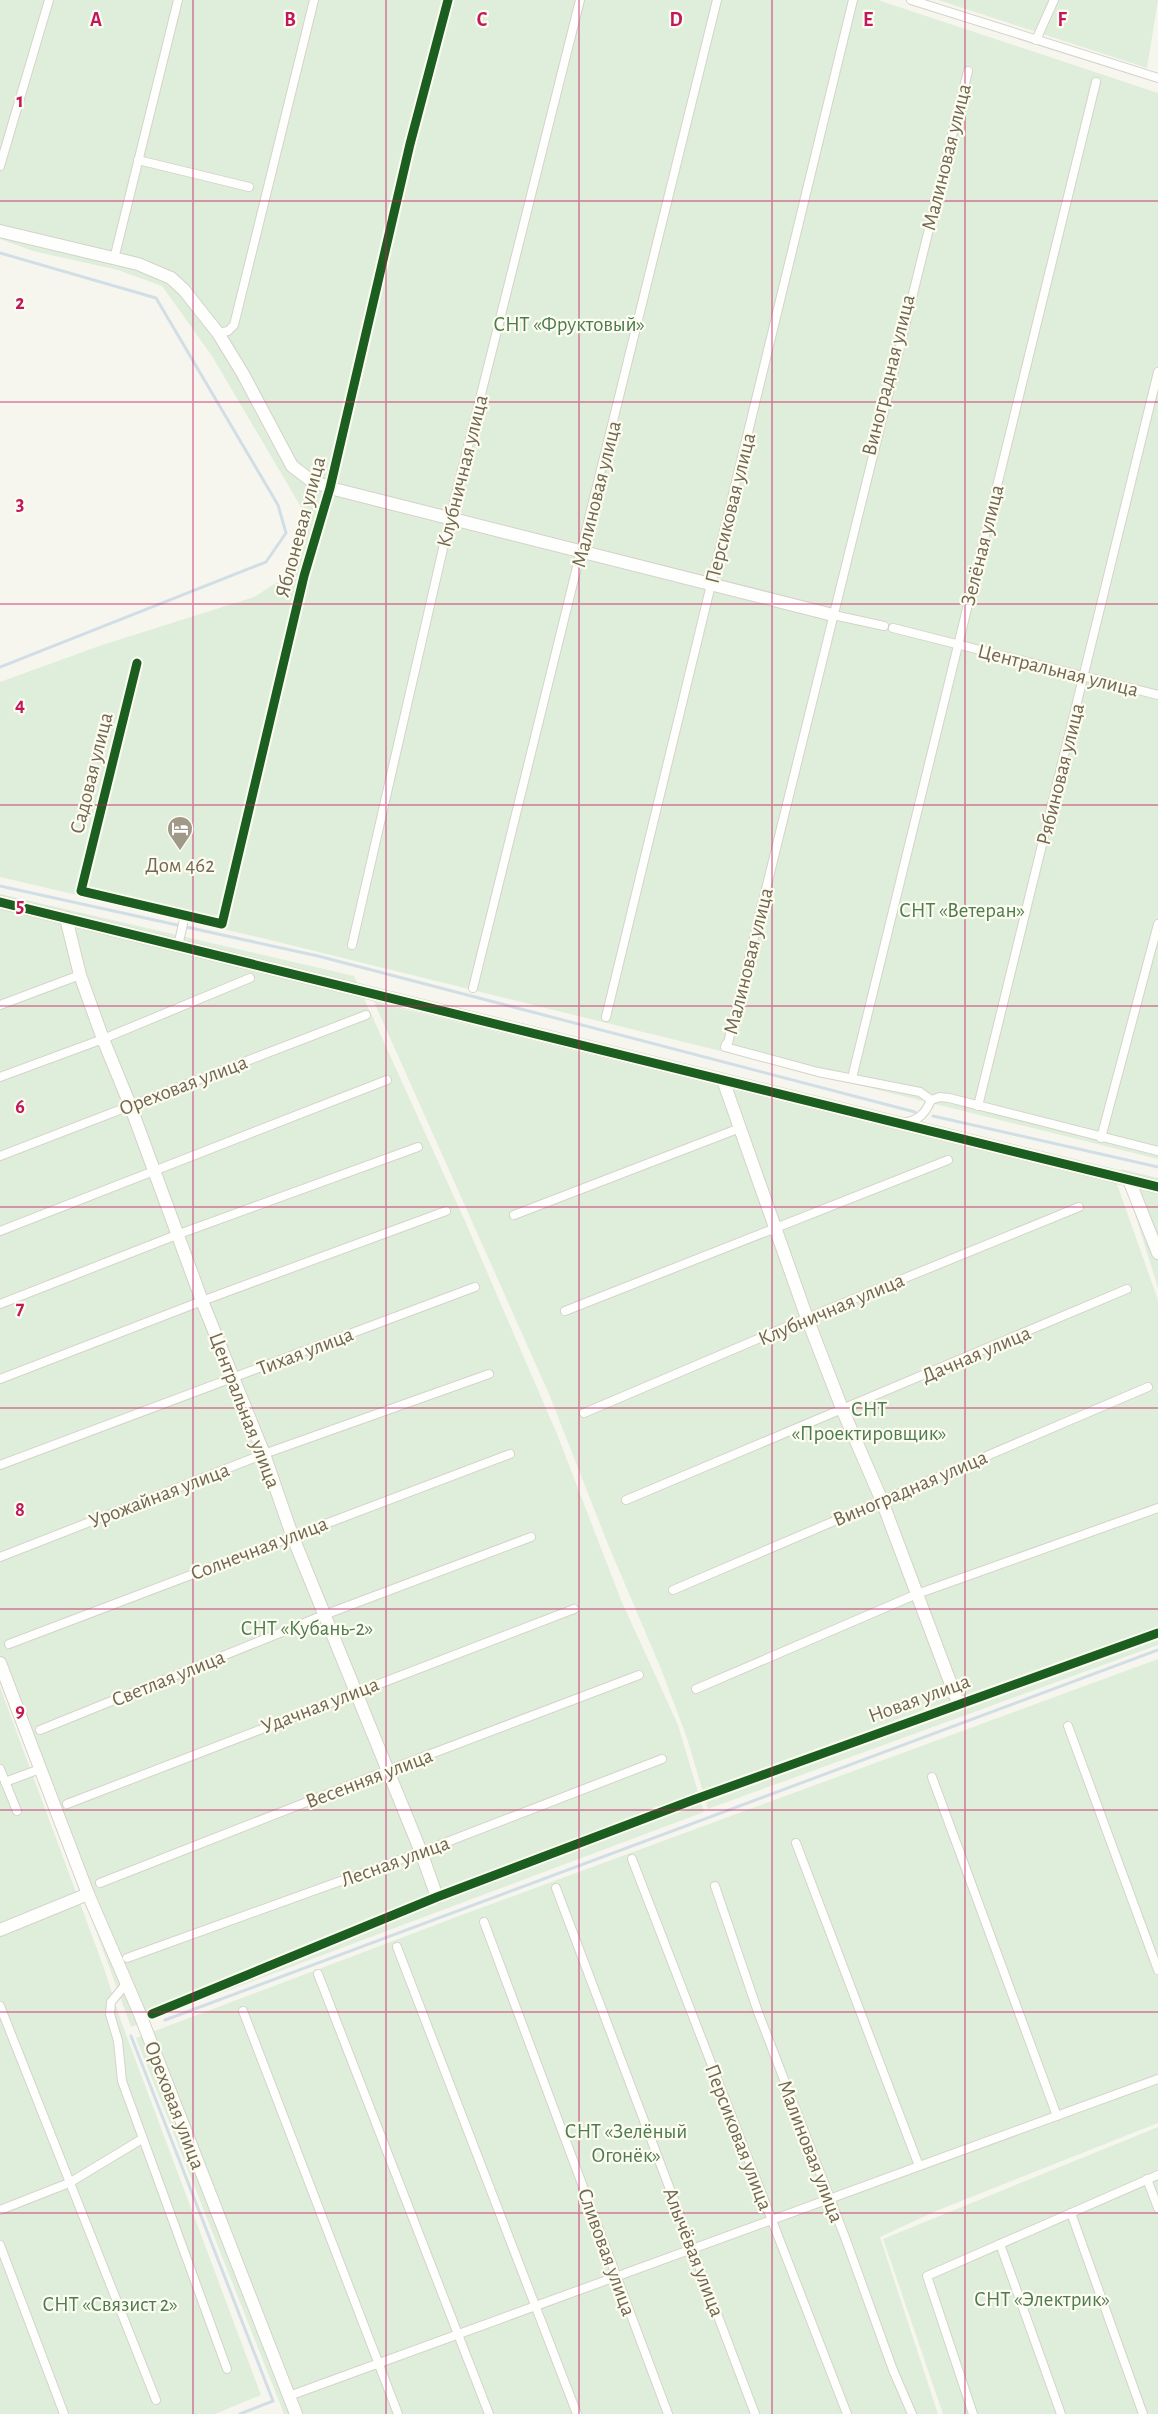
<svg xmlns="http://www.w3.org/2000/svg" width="1158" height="2414" font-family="'Alegreya Sans',sans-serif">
	<rect width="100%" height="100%" fill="#f6f6ee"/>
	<g fill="#dfeedb">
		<polygon points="0,0 878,0 1158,93 1158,1159 266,939 0,877 0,682 102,645 254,597 289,575 303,548 308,519 212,356 162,286 118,270 33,251 0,239"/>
		<polygon points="938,0 1158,0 1147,68"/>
		<polygon points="0,894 354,976 465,1221 557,1434 621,1600 678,1725 704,1812 131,2027 49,1802 0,1676"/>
		<polygon points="374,1002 1117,1184 1158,1300 1158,1645 708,1809 687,1738 661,1669 607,1542 549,1394"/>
		<polygon points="1121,1169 1158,1178 1158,1288"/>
		<polygon points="1158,1659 1158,2123 936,2211 880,2237 938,2414 284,2414 136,2038 467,1913"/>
		<polygon points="0,1687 104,1968 121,2021 261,2395 215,2414 0,2414"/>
		<polygon points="1158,2127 1158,2414 943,2414 883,2239"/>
	</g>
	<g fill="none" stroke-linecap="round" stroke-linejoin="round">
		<g stroke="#d2dee6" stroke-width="3">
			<polyline points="0,253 156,298 278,505 286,533 266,562 0,667"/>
			<polyline points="0,886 318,956 915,1112"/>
			<polyline points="933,1116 1158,1167"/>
			<polyline points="165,2020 1158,1650"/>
			<polyline points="131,2036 273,2401 240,2414"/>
		</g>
		<defs>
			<g id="street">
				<polyline points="911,0 1158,78"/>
				<polyline points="1036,40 1054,0"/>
				<polyline points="138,160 249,187"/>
				<polyline points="0,166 49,0"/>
				<polyline points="114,259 178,0"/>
				<polyline points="218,333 228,331 234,325 314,0"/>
				<polyline points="829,614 884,626"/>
				<polyline points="893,628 1158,695"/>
				<polyline points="137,663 81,891 222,924 304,576 330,488 410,144 448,0"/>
				<polyline points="352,945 450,518 580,0"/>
				<polyline points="178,946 185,915"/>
				<polyline points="473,988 717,0"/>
				<polyline points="0,1005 80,975"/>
				<polyline points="606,1017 853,0"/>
				<polyline points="726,1044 725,1047 818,1072 920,1092 931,1100 940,1097 949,1098 1158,1151"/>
				<polyline points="727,1047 968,71"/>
				<polyline points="0,1077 103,1039 250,978"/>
				<polyline points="852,1078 1096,82"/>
				<polyline points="978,1106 1158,372"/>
				<path d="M904,1123C919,1120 925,1114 931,1100"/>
				<polyline points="1101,1138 1158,924"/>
				<polyline points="0,1156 366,1015"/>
				<polyline points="514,1215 740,1128"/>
				<polyline points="0,1231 387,1080"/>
				<polyline points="0,1304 179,1234 418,1147"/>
				<polyline points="565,1311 948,1160"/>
				<polyline points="0,1379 202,1301 446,1211"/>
				<polyline points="584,1413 807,1318 1079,1207"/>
				<polyline points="0,1465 475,1287"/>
				<polyline points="626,1500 1127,1289"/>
				<polyline points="0,1557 264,1454 489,1374"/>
				<polyline points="673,1590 1148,1387"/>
				<polyline points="9,1644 510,1454"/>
				<polyline points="696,1689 917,1594 1158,1508"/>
				<polyline points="1068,1726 1158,1970"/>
				<polyline points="40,1730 324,1615 531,1537"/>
				<polyline points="0,1769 17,1811"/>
				<polyline points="932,1777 1057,2116"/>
				<polyline points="5,1782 40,1769"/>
				<polyline points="67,1804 574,1609"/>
				<polyline points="796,1843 919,2166"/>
				<polyline points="632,1859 847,2414"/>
				<polyline points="100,1883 386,1771 639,1675"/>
				<polyline points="715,1886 758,2012 846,2240 893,2370 912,2414"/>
				<polyline points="556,1888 755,2414"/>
				<polyline points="484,1922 668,2414"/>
				<polyline points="397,1947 577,2414"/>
				<polyline points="127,1958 421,1852 662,1759"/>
				<polyline points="318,1974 489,2414"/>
				<polyline points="126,1984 111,2002 110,2014 118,2041 122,2081 227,2369"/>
				<polyline points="0,2006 156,2400"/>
				<polyline points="243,2011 398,2414"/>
				<polyline points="152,2014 437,1897 693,1800 1158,1633"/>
				<polyline points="1147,2179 1158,2208"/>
				<polyline points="0,2210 69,2183 142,2139"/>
				<polyline points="1071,2213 1143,2414"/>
				<polyline points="1000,2244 1061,2414"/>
				<polyline points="0,2245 64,2414"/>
				<polyline points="289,2396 1158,2079"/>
				<polyline points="973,2414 927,2276 1158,2175"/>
			</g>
			<g id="secondary">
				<polyline points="0,231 138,264 171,278 184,290 218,333 243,374 292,466 309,479 330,488 829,614"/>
				<polyline points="0,902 1158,1187"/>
				<polyline points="66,918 80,975 103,1039 130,1105 202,1301 264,1454 292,1535 421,1852 437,1897"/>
				<polyline points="723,1080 807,1318 843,1411 882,1501 958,1703"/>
				<polyline points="1129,1180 1158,1253"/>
				<polyline points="0,1663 88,1894 139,2012 296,2414"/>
				<polyline points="0,1930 88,1894"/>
			</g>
		</defs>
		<use href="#street" stroke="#d4d3cb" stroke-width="10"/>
		<use href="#secondary" stroke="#d4d2ca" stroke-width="14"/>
		<use href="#street" stroke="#fefefc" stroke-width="8"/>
		<use href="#secondary" stroke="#fefefc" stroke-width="12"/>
		<defs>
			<g id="cycleway">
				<polyline points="137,663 81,891 222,924 304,576 330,488 410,144 448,0"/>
				<polyline points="0,902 1158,1187"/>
				<polyline points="152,2014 437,1897 693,1800 1158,1633"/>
			</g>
		</defs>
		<use href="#cycleway" stroke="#fdfcf1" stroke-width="13"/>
		<use href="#cycleway" stroke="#1b5e20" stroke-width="9"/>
	</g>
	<path fill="none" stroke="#c2185b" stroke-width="1.5" stroke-opacity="0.55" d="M193,0V2414M386,0V2414M579,0V2414M772,0V2414M965,0V2414M0,201H1158M0,402H1158M0,604H1158M0,805H1158M0,1006H1158M0,1207H1158M0,1408H1158M0,1609H1158M0,1810H1158M0,2012H1158M0,2213H1158"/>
	<defs>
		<symbol id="hotel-pin" viewBox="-11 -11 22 30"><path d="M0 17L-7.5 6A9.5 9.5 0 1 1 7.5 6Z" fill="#a09988" stroke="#fdfcf1"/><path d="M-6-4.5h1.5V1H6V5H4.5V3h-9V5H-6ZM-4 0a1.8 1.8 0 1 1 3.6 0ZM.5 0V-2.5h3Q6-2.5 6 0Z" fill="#fff"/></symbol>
	</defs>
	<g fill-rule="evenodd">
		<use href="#hotel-pin" x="165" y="814" width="30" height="40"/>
	</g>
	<g text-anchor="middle" stroke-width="4.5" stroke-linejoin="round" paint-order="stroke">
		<g font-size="21" fill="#726751" stroke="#fdfcf1">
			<text transform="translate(946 157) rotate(-76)" y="7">Малиновая улица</text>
			<text transform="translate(888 375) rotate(-76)" y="7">Виноградная улица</text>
			<text transform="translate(462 471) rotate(-76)" y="7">Клубничная улица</text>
			<text transform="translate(596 494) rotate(-76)" y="7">Малиновая улица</text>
			<text transform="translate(730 508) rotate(-76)" y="7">Персиковая улица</text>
			<text transform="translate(300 527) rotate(-75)" y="7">Яблоневая улица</text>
			<text transform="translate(982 545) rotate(-76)" y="7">Зелёная улица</text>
			<text transform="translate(1058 670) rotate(14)" y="7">Центральная улица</text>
			<text transform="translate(91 773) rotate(-76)" y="7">Садовая улица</text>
			<text transform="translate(1060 774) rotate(-76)" y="7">Рябиновая улица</text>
			<text transform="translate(748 961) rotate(-76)" y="7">Малиновая улица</text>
			<text transform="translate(183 1085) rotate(-21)" y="7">Ореховая улица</text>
			<text transform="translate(831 1309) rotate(-23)" y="7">Клубничная улица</text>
			<text transform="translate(305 1351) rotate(-21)" y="7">Тихая улица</text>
			<text transform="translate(976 1354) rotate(-23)" y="7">Дачная улица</text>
			<text transform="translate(245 1410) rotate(69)" y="7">Центральная улица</text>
			<text transform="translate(910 1488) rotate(-23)" y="7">Виноградная улица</text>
			<text transform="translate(159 1495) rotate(-21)" y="7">Урожайная улица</text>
			<text transform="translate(259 1548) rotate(-21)" y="7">Солнечная улица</text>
			<text transform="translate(168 1678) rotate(-22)" y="7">Светлая улица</text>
			<text transform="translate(919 1698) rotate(-20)" y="7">Новая улица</text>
			<text transform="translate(320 1705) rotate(-21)" y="7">Удачная улица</text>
			<text transform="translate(369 1778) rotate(-21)" y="7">Весенняя улица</text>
			<text transform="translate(395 1861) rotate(-20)" y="7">Лесная улица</text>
			<text transform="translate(175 2105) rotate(69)" y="7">Ореховая улица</text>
			<text transform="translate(739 2137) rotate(69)" y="7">Персиковая улица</text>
			<text transform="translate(811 2151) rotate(69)" y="7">Малиновая улица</text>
			<text transform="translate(607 2252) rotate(70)" y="7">Сливовая улица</text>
			<text transform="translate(694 2252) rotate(69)" y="7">Алычёвая улица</text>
		</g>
		<g font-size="21" fill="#4e7c4f" stroke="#fdfcf1">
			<text x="569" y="331">СНТ «Фруктовый»</text>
			<text x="962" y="917">СНТ «Ветеран»</text>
			<text x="869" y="1416">СНТ<tspan x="869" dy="24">«Проектировщик»</tspan></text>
			<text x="307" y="1635">СНТ «Кубань-2»</text>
			<text x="626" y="2138">СНТ «Зелёный<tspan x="626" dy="24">Огонёк»</tspan></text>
			<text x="1042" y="2306">СНТ «Электрик»</text>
			<text x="110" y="2311">СНТ «Связист 2»</text>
		</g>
		<g font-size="21" fill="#726751" stroke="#fdfcf1">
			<text x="180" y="872">Дом 462</text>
		</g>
	</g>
	<g font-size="20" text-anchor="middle" font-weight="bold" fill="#c2185b" stroke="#fdfcf1" stroke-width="4.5" stroke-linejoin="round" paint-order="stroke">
		<text x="96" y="26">A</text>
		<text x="290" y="26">B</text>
		<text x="482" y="26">C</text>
		<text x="676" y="26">D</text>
		<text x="868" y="26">E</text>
		<text x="1062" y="26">F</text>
		<text x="20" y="107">1</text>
		<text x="20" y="309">2</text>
		<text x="20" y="510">3</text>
		<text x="20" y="711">4</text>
		<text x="20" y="912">5</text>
		<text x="20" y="1113">6</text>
		<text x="20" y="1314">7</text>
		<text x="20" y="1516">8</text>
		<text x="20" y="1717">9</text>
	</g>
</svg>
